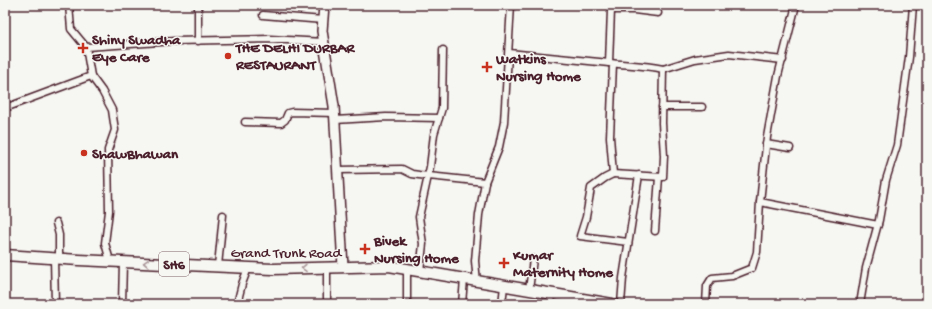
<svg xmlns="http://www.w3.org/2000/svg" width="932" height="309" font-family="'Gochi Hand',sans-serif">
	<rect width="100%" height="100%" fill="#f6f6f2"/>
	<filter id="ink" filterUnits="userSpaceOnUse"><feTurbulence type="fractalNoise" baseFrequency=".025" numOctaves="2"/><feDisplacementMap in="SourceGraphic" scale="8" xChannelSelector="R" yChannelSelector="G"/><feConvolveMatrix kernelMatrix="1 2 1 2 8 2 1 2 1" color-interpolation-filters="sRGB"/></filter>
	<g filter="url(#ink)">
		<g fill="none" stroke-linecap="round" stroke-linejoin="round">
			<defs>
				<g id="street">
					<polyline points="198,5 198,41"/>
					<polyline points="263,15 323,20"/>
					<polyline points="86,47 175,41 269,39 324,42"/>
					<path d="M509,53L609,63C627,65 645,65 663,69L662,123L664,156L663,177L613,174L610,137L613,64"/>
					<polyline points="609,63 611,10 634,10 658,13"/>
					<polyline points="663,69 695,59 729,54 783,60"/>
					<polyline points="91,76 102,91 112,110 115,130 108,150 109,211 105,243 110,261"/>
					<polyline points="662,107 702,107"/>
					<polyline points="5,108 91,76 86,47 71,29 69,5"/>
					<polyline points="335,120 386,117 439,118"/>
					<polyline points="245,122 281,123 285,120 288,113 292,112 335,113"/>
					<polyline points="766,144 790,148"/>
					<polyline points="338,170 402,169 412,174 419,175 485,182"/>
					<polyline points="613,174 605,178 591,188 586,217 580,236 628,242"/>
					<polyline points="760,202 878,225"/>
					<polyline points="56,223 59,235 59,259"/>
					<polyline points="655,231 659,177"/>
					<polyline points="54,258 55,304"/>
					<polyline points="218,266 223,215"/>
					<polyline points="327,268 327,304"/>
					<polyline points="420,271 423,244 419,217 430,167 434,134 442,108 443,50"/>
					<polyline points="477,282 475,261 479,215 485,182 499,147 504,122 511,5"/>
					<polyline points="529,290 533,259"/>
					<polyline points="122,304 123,262"/>
					<polyline points="237,304 242,284 248,268"/>
					<polyline points="407,304 407,269"/>
					<polyline points="462,304 464,279"/>
					<polyline points="502,304 504,286"/>
					<polyline points="550,304 551,294"/>
					<polyline points="621,304 623,278 639,175"/>
					<polyline points="706,304 707,286 712,278 732,276 752,268 757,252 760,202 767,137 778,76 796,5"/>
					<polyline points="860,304 866,268 879,220 886,180 897,145 909,57 913,5"/>
				</g>
				<polyline id="secondary" points="324,5 322,31 334,106 343,267"/>
				<polyline id="primary" points="5,255 79,260 273,269 389,266 612,304"/>
			</defs>
			<use href="#street" stroke="#4a1f2b" stroke-width="9"/>
			<use href="#secondary" stroke="#4a1f2b" stroke-width="12"/>
			<use href="#primary" stroke="#4a1f2b" stroke-width="13"/>
			<use href="#street" stroke="#f6f6f2" stroke-width="6"/>
			<use href="#secondary" stroke="#f6f6f2" stroke-width="9"/>
			<use href="#primary" stroke="#f6f6f2" stroke-width="10"/>
		</g>
		<defs><path id="oneway-chevron" d="M-2-3.5L2.5 0L-2 3.5" fill="none" stroke-width="1.6" stroke-linecap="round" stroke-linejoin="round"/></defs>
		<g stroke="#a99598">
			<use href="#oneway-chevron" transform="translate(146 263) rotate(-177)"/>
			<use href="#oneway-chevron" transform="translate(304 268) rotate(179)"/>
		</g>
	</g>
	<g fill="#c8321e" stroke="#f6f6f2" stroke-width="1.5">
		<path d="M81 42h4v4h4v4h-4v4h-4v-4h-4v-4h4z"/>
		<circle cx="228" cy="56" r="4"/>
		<path d="M485 61h4v4h4v4h-4v4h-4v-4h-4v-4h4z"/>
		<circle cx="84" cy="153" r="4"/>
		<path d="M363 243h4v4h4v4h-4v4h-4v-4h-4v-4h4z"/>
		<path d="M502 257h4v4h4v4h-4v4h-4v-4h-4v-4h4z"/>
	</g>
	<g text-anchor="middle" stroke-width="3" stroke-linejoin="round" paint-order="stroke">
		<rect fill="#f6f6f2" stroke="#7e6067" stroke-width="1" x="159" y="252" width="30" height="24" rx="3"/>
		<g font-size="14" font-weight="bold" fill="#4a1f2b">
			<text x="174" y="269">SH6</text>
		</g>
		<g font-size="15" font-weight="bold" fill="#4a1f2b" stroke="#f6f6f2" text-anchor="start">
			<text x="92" y="44">Shiny Swadha<tspan x="92" dy="17">Eye Care</tspan></text>
			<text x="236" y="52">THE DELHI DURBAR<tspan x="236" dy="17">RESTAURANT</tspan></text>
			<text x="496" y="63">Watkins<tspan x="496" dy="17">Nursing Home</tspan></text>
			<text x="92" y="158">ShawBhawan</text>
			<text x="374" y="245">Bivek<tspan x="374" dy="17">Nursing Home</tspan></text>
			<text x="513" y="259">Kumar<tspan x="513" dy="17">Maternity Home</tspan></text>
		</g>
		<g font-size="15" fill="#4a1f2b" stroke="#f6f6f2">
			<text x="286" y="257">Grand Trunk Road</text>
		</g>
	</g>
	<rect width="932" height="309" fill="none" stroke="#f6f6f2" stroke-width="20"/>
	<rect x="10" y="10" width="912" height="289" fill="none" stroke="#4a1f2b" stroke-width="1.5" filter="url(#ink)"/>
</svg>
